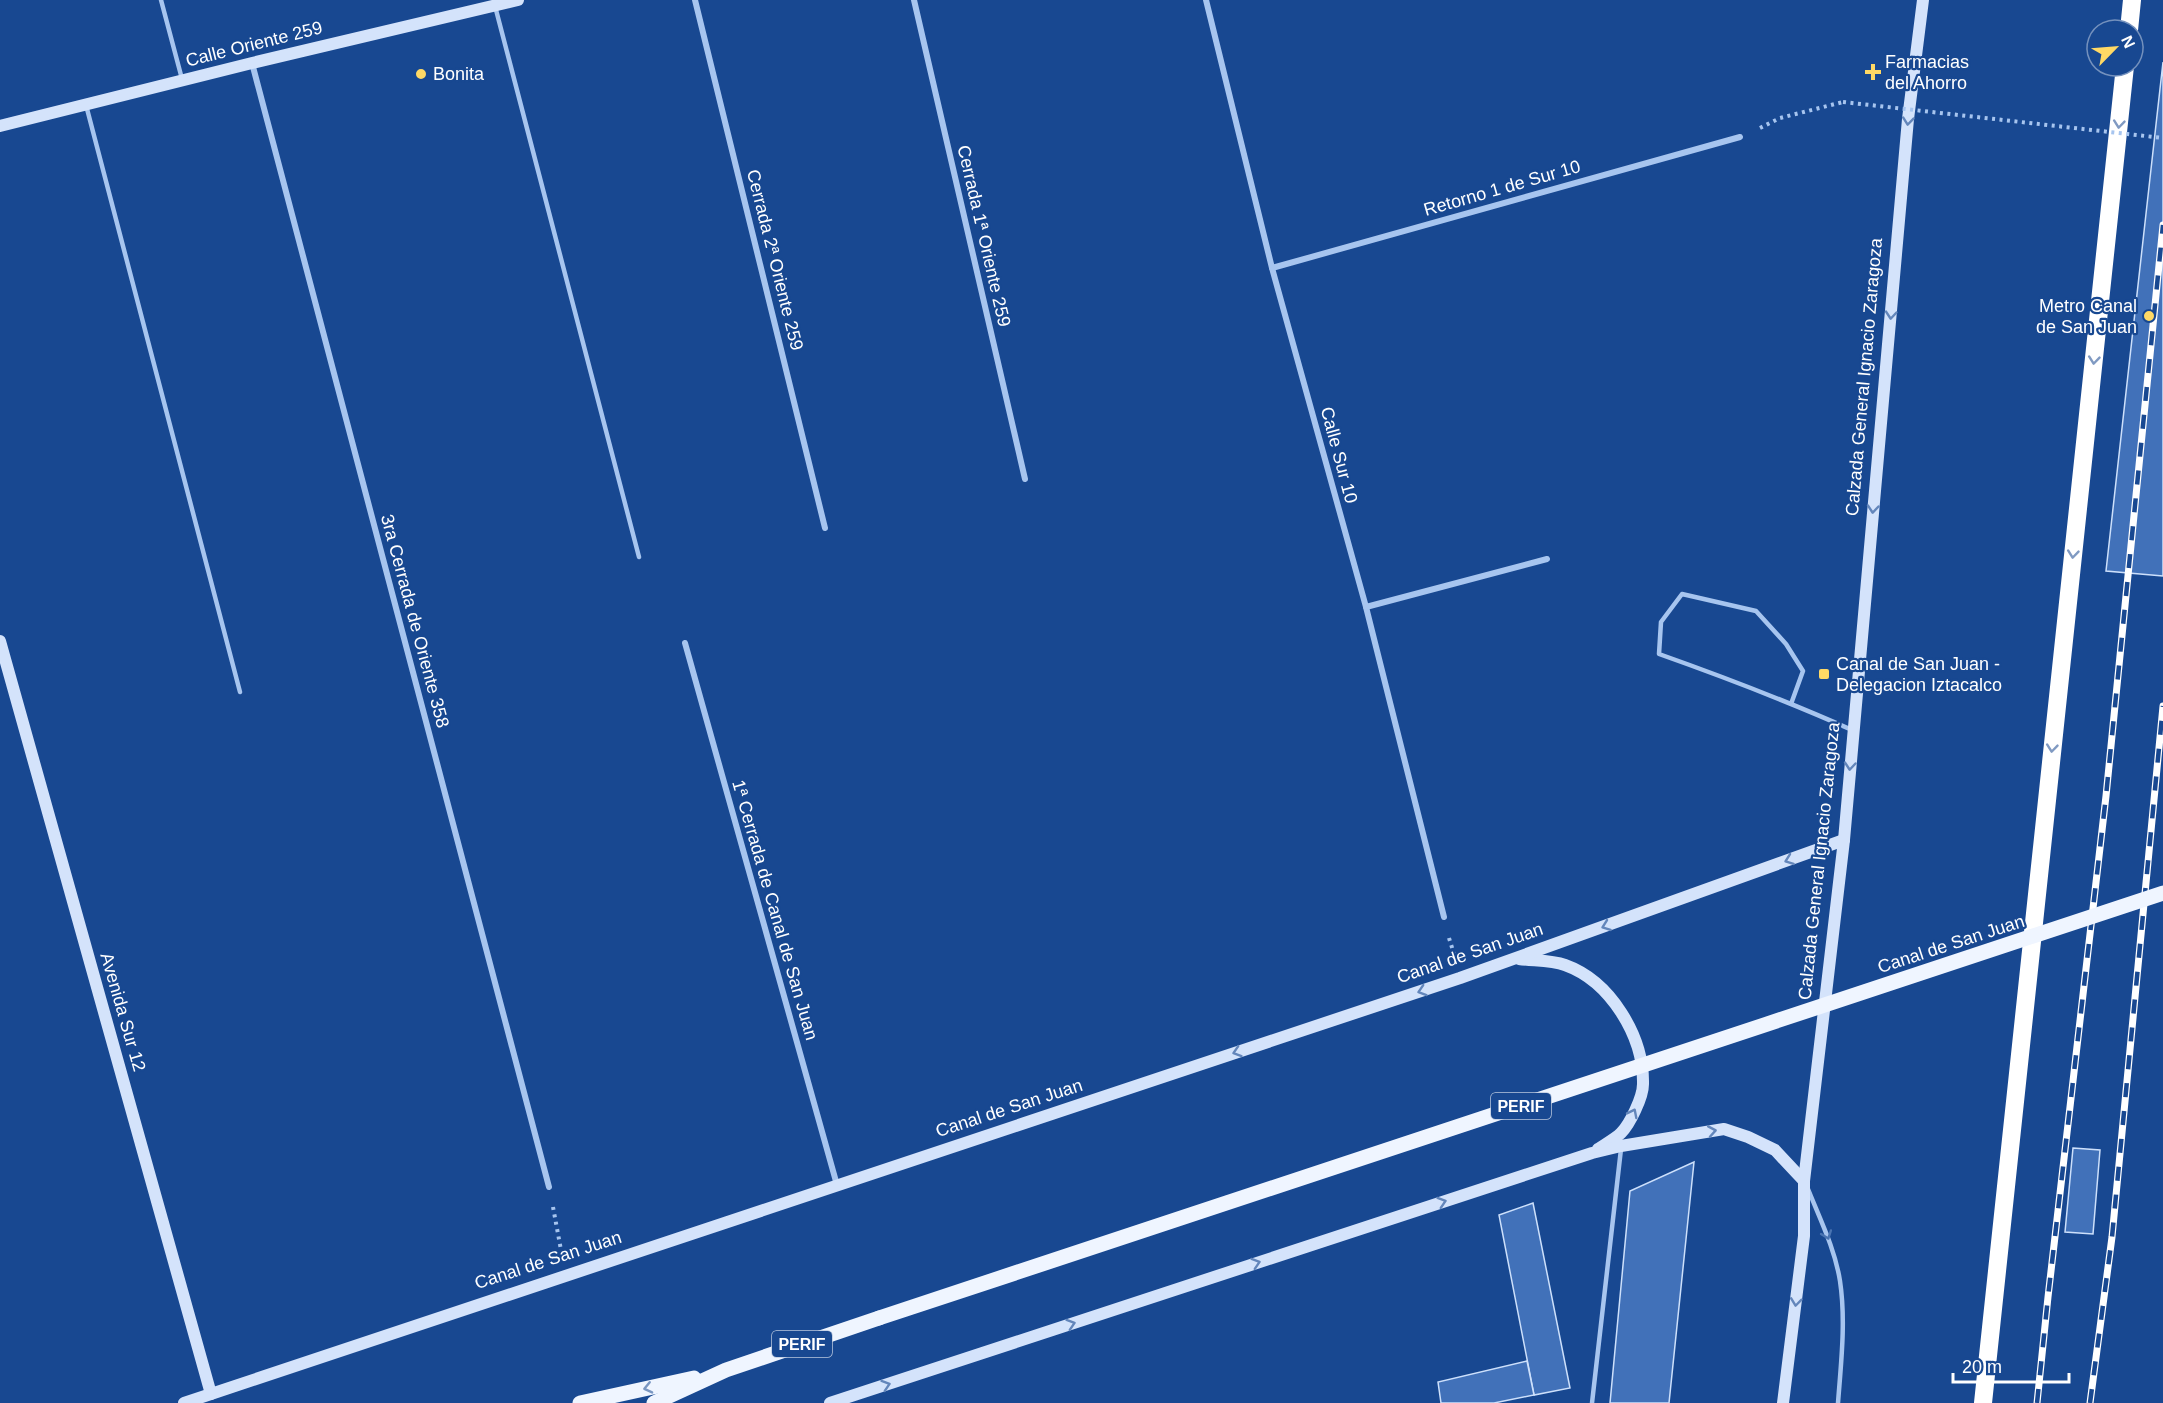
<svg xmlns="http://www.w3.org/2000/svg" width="2163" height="1403" font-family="Helvetica,sans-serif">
	<rect width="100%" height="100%" fill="#184891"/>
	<g fill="#4171b9" stroke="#cde0fb" stroke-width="1.5">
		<polygon points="2163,62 2163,576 2106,571"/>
		<polygon points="2073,1148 2100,1150 2093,1234 2065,1232"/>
		<polygon points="1694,1162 1669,1403 1610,1403 1630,1191"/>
		<polygon points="1533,1203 1570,1388 1534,1395 1499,1215"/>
		<polygon points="1527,1361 1534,1395 1494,1403 1441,1403 1438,1382"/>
	</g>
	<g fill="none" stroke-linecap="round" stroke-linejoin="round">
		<g stroke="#a7c5ef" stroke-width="4" stroke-dasharray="3 4.5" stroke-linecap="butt">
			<polyline points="1760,128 1780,118 1843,102"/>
			<polyline points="1449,938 1454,954"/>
			<polyline points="553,1207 561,1250"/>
		</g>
		<g stroke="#a7c5ef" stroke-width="4.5">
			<polyline points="161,0 182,79"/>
			<polyline points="495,6 639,557"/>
			<polyline points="86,105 240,692"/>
			<path d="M1791,704L1803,671L1786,644L1756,611L1682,594L1661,622L1659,654C1724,677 1789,702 1852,730"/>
			<path d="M1808,1189C1820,1219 1835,1249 1840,1281C1846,1321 1841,1363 1838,1403"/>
			<polyline points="1592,1403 1621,1149"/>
		</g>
		<g stroke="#a7c5ef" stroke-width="6">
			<polyline points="695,0 825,528"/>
			<polyline points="914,0 1025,479"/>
			<polyline points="1206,0 1272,268 1366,607 1444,917"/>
			<polyline points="252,63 549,1187"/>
			<polyline points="1272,268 1740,137"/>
			<polyline points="1366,607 1547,559"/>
			<polyline points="685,643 837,1185"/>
		</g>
		<g stroke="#d4e3fb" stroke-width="12">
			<polyline points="0,126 252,63 518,0"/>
			<polyline points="0,641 211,1394"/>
			<path d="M1519,959C1533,961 1551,960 1565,965C1610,981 1644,1036 1643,1084C1643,1097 1630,1124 1621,1133C1615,1139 1605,1144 1598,1149"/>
			<polyline points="184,1403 1460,978 1844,840"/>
			<polyline points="830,1403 1592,1153 1621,1146 1724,1129 1748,1137 1775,1150 1804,1181"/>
			<polyline points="1783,1403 1804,1236 1804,1181 1844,840 1908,119 1923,0"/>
		</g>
		<g stroke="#eff5ff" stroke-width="15">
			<polyline points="580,1403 694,1378"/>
			<polyline points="654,1403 726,1370 879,1318"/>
		</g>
		<g stroke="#fff" stroke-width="18">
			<polyline points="2129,30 2132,0"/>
			<polyline points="1983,1403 2125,66"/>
		</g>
		<defs>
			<g id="rail">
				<polyline points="2037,1403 2048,1297 2106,796 2163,225"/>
				<polyline points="2090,1403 2112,1237 2163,706"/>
			</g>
		</defs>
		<use href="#rail" stroke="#fff" stroke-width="7"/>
		<use href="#rail" stroke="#184891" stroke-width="4.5" stroke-dasharray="14" stroke-linecap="butt"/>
		<polyline stroke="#a7c5ef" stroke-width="4" stroke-dasharray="3 4.5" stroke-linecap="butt" points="1843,102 2163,138"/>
		<polyline stroke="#eff5ff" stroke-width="15" points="879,1318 2163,893"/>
	</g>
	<defs><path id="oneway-chevron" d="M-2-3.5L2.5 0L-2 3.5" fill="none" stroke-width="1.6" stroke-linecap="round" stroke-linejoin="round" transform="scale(1.5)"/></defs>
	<g stroke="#6386bb">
		<use href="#oneway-chevron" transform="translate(1908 121) rotate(96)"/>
		<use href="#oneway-chevron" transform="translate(1891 315) rotate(95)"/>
		<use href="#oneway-chevron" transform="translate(1873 509) rotate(95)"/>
		<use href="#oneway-chevron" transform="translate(1850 766) rotate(95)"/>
		<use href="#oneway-chevron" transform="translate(1789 860) rotate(160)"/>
		<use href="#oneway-chevron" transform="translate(1606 926) rotate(160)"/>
		<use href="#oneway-chevron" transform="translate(1422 991) rotate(162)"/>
		<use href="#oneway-chevron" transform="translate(1237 1052) rotate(162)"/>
		<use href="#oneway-chevron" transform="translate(1633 1113) rotate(-63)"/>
		<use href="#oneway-chevron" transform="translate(1712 1131) rotate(-10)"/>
		<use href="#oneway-chevron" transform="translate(1442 1202) rotate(-18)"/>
		<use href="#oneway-chevron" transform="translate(1256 1263) rotate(-18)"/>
		<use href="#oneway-chevron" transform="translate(1796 1302) rotate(97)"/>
		<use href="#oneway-chevron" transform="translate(1071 1324) rotate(-18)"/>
		<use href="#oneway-chevron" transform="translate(886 1385) rotate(-18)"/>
	</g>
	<g stroke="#809ac2">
		<use href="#oneway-chevron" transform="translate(2119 124) rotate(96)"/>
		<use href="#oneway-chevron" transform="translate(2094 360) rotate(96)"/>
		<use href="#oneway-chevron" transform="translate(2073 554) rotate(96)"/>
		<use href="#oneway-chevron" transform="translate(2052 748) rotate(96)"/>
	</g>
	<use stroke="#4a74b2" href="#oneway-chevron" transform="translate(1827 1235) rotate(70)"/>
	<use stroke="#7996c2" href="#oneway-chevron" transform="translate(648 1388) rotate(167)"/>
	<g fill="#ffd965" stroke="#184891" stroke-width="2">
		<path d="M1870 63h6v6h6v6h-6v6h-6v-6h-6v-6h6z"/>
		<circle cx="421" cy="74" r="6"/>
		<circle cx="2149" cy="316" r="6"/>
		<rect x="1818" y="668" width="12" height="12" rx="3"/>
	</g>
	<g text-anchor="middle" stroke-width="4.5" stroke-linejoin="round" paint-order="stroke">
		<g fill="#184891" stroke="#bac8de" stroke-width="1.5">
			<rect x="1491" y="1093" width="60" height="26" rx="4.5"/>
			<rect x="772" y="1331" width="60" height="26" rx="4.5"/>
		</g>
		<g font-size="16" font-weight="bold" fill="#fff">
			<text x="1521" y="1112">PERIF</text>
			<text x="802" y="1350">PERIF</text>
		</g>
		<g font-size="18" fill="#fff" stroke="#184891">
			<text transform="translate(254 44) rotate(-14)" y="6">Calle Oriente 259</text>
			<text transform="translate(1502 188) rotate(-16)" y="6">Retorno 1 de Sur 10</text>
			<text transform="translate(984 236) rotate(77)" y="6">Cerrada 1ª Oriente 259</text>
			<text transform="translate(775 260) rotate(76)" y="6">Cerrada 2ª Oriente 259</text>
			<text transform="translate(1864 377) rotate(-85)" y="6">Calzada General Ignacio Zaragoza</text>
			<text transform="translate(1339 455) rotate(75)" y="6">Calle Sur 10</text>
			<text transform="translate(415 621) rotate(75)" y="6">3ra Cerrada de Oriente 358</text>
			<text transform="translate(1819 861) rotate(-84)" y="6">Calzada General Ignacio Zaragoza</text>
			<text transform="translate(775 910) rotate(74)" y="6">1ª Cerrada de Canal de San Juan</text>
			<text transform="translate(1951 944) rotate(-18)" y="6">Canal de San Juan</text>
			<text transform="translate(1470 953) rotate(-19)" y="6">Canal de San Juan</text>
			<text transform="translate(123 1012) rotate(74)" y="6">Avenida Sur 12</text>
			<text transform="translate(1009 1108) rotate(-18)" y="6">Canal de San Juan</text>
			<text transform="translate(548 1260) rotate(-18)" y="6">Canal de San Juan</text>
		</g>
		<g font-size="18" fill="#fff" stroke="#184891" text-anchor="start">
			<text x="1885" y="68">Farmacias<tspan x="1885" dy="21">del Ahorro</tspan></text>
			<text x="433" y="80">Bonita</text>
			<text x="2137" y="312" text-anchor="end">Metro Canal<tspan x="2137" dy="21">de San Juan</tspan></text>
			<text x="1836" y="670">Canal de San Juan -<tspan x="1836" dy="21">Delegacion Iztacalco</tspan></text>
		</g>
	</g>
	<g transform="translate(2115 48) rotate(65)"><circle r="28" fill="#184891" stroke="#7491bd" stroke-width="1.5"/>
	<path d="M0-4.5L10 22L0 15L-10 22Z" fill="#ffd965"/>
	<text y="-9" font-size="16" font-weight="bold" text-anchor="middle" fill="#ffffff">N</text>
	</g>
	<path d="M1953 1373v9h116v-9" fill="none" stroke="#ffffff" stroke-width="3"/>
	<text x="1962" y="1373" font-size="18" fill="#ffffff" stroke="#184891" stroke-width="4.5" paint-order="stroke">20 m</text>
</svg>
